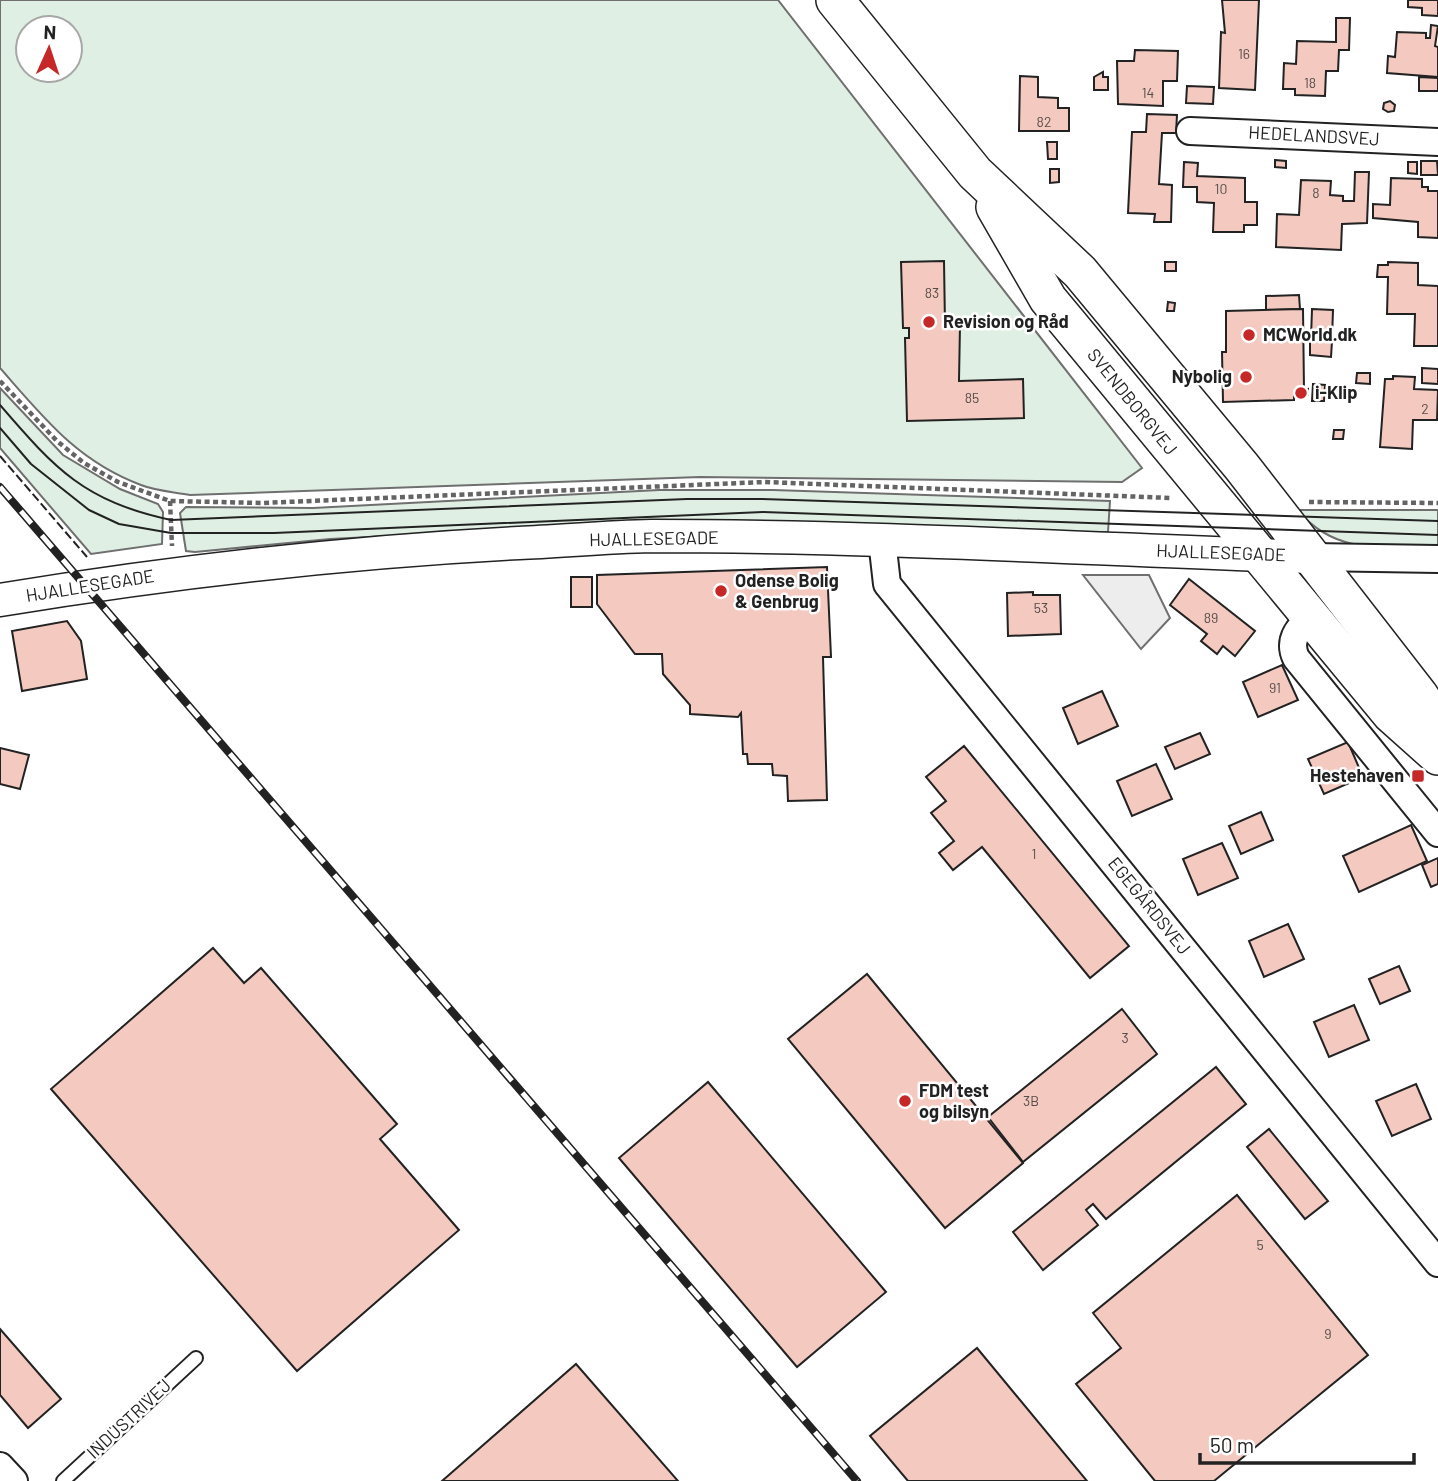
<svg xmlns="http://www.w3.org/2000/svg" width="1438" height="1481" font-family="Barlow,sans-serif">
	<rect width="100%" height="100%" fill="#fff"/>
	<g fill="#e0efe3" stroke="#6f6f6f" stroke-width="2" fill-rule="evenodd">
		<path d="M0,0H778L1142,468L1122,482L700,477L190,495C174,492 156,491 141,485C77,461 44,418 0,368ZM28,28H70V70H28Z"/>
		<polygon points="0,388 63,455 120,489 158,504 163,512 162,544 91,554 0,448"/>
		<polygon points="659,490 773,490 1110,501 1108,532 531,529 330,539 195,552 186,551 180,513 186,507 313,508"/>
		<path d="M1297,510H1438V545C1382,547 1337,556 1297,510Z"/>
	</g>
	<polygon fill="#ededed" stroke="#6f6f6f" stroke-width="2" points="1083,575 1149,575 1170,618 1141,649"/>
	<g fill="#f3c9c0" stroke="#222" stroke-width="2">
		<polygon points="1222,0 1259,0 1255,90 1219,88 1221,32 1225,33"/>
		<polygon points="1408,0 1438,0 1438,16 1422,15 1422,8 1408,7"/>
		<polygon points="1336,18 1350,18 1349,50 1339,50 1338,71 1326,71 1325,96 1295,95 1295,89 1283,89 1284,63 1296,64 1297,41 1336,42"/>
		<polygon points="1431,25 1438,26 1435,46 1438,47 1438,77 1387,73 1388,56 1395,57 1397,32 1426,33 1426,38 1430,38"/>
		<polygon points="1135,50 1178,51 1177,81 1163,81 1163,106 1118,104 1117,61 1134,61"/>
		<polygon points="1103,72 1103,77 1108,77 1108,90 1094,90 1094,77"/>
		<polygon points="1020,76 1038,77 1038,97 1058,98 1058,108 1069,108 1069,131 1019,131"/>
		<polygon points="1419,77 1438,78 1438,91 1419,91"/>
		<polygon points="1187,86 1214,87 1213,104 1186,103"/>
		<polygon points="1390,101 1395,105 1394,111 1388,112 1383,109 1384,103"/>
		<polygon points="1147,114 1177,115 1176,133 1162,133 1159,184 1172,185 1171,222 1154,222 1155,214 1128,213 1132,132 1146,132"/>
		<polygon points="1047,142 1057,142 1057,159 1048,159"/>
		<polygon points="1275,160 1286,161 1286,168 1275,167"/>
		<polygon points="1421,161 1437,161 1438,175 1421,175"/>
		<polygon points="1184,162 1198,163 1197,176 1245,178 1245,202 1257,202 1257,225 1244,225 1244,232 1213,232 1214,203 1197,202 1197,187 1183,187"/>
		<polygon points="1408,162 1417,162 1417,174 1408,173"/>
		<polygon points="1050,169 1059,169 1059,182 1050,183"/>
		<polygon points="1355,172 1369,172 1367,223 1342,224 1341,250 1276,247 1277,214 1299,215 1301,180 1331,181 1330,195 1343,196 1343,201 1354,201"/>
		<polygon points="1391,178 1422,179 1422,187 1428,187 1428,191 1438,191 1438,238 1418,237 1418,222 1373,218 1373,204 1390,205"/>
		<polygon points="944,261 945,325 960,325 959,381 1023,379 1024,418 907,421 905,338 909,338 909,328 903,328 901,262"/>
		<rect x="1165" y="262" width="11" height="9"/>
		<polygon points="1388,262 1418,263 1418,285 1438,286 1438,346 1414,346 1415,314 1387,314 1388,277 1377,277 1378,265 1388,265"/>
		<polygon points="1299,295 1300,309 1266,310 1266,296"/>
		<polygon points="1168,302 1175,303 1174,311 1167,311"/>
		<polygon points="1303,309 1304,390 1308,389 1308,395 1294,396 1294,400 1223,402 1222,352 1226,352 1226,311"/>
		<polygon points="1312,309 1333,310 1332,339 1311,338"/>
		<polygon points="1310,340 1332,341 1331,357 1310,355"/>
		<polygon points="1422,368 1438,369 1438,384 1422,383"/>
		<polygon points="1357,373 1370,373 1370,384 1356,383"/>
		<polygon points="1393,376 1415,377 1414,389 1438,390 1437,420 1413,420 1412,449 1380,447 1385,379 1393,379"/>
		<polygon points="1313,384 1325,385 1324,401 1312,401"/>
		<polygon points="1334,430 1344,430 1343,439 1333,439"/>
		<polygon points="827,567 831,657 823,657 827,800 788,801 787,776 773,775 772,764 748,764 747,754 743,754 741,713 738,717 690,714 690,705 663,674 662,654 635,654 597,604 597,575"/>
		<rect x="571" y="577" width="21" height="30"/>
		<polygon points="1189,579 1255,631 1235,656 1223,646 1217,654 1201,641 1207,634 1170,605"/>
		<polygon points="1033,592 1033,595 1060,595 1061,634 1008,636 1007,593"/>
		<polygon points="67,621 81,641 87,679 22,691 12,631"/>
		<polygon points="1282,665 1298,700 1258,717 1243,682"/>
		<polygon points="1102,691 1118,726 1078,744 1063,708"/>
		<polygon points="1200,733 1210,754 1175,769 1165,747"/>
		<polygon points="1348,742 1363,777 1324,794 1308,759"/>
		<polygon points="964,746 1129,946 1090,978 982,847 953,870 939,853 954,841 931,813 946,801 926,777"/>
		<polygon points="0,748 29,755 20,789 0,784"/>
		<polygon points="1156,764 1172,799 1132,816 1117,781"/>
		<polygon points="1261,812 1273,840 1241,854 1229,826"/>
		<polygon points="1411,825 1427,861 1359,892 1343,856"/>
		<polygon points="1222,843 1238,878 1198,895 1183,859"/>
		<polygon points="1438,858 1438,884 1431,887 1422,865"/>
		<polygon points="1288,924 1304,959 1264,977 1249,941"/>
		<polygon points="213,948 244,983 261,968 397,1124 380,1139 459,1230 297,1371 51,1089"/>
		<polygon points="1399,966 1410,991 1380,1004 1369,979"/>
		<polygon points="867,974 1023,1163 945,1228 788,1039"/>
		<polygon points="1354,1005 1369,1040 1329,1057 1314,1022"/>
		<polygon points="1122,1009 1157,1054 1023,1162 988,1117"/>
		<polygon points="1216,1067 1246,1104 1106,1219 1093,1204 1086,1210 1098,1225 1043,1270 1013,1232"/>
		<polygon points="708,1082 886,1292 797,1367 619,1158"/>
		<polygon points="1416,1084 1431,1119 1392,1136 1376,1101"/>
		<polygon points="1269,1129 1328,1201 1305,1219 1247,1147"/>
		<polygon points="1237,1195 1368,1355 1214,1481 1155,1481 1076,1384 1121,1348 1093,1313"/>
		<polygon points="0,1329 61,1399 28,1428 0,1395"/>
		<polygon points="977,1348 1087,1481 908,1481 870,1436"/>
		<polygon points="576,1364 678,1481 442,1481"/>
	</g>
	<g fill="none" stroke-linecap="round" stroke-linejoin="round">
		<defs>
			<polyline id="service" points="63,1481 196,1358"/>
			<g id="minor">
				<polyline points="1190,131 1438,142"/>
				<polyline points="882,540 887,584 1438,1263"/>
				<polyline points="1312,557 1438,559"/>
				<path d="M1310,618C1297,629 1288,641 1296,658L1438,833"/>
				<polyline points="0,1466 14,1481"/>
			</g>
			<path id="tertiary" d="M0,600C172,572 345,552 519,543C563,541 607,537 651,536C871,536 1092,549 1312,557"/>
			<g id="secondary">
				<polyline points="835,0 975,173 1080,272 1242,467 1419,695 1438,724"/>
				<polyline points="995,207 1048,299 1068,323 1391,714 1438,756"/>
			</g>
		</defs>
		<use href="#service" stroke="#222" stroke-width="16"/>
		<use href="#minor" stroke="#222" stroke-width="30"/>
		<use href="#tertiary" stroke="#222" stroke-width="35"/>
		<use href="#secondary" stroke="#222" stroke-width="40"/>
		<g stroke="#646464" stroke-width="4.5" stroke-dasharray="5 3.5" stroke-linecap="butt">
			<polyline points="0,381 57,441 84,463 118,482 170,501 262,503 765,482 1171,498"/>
			<polyline points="170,501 172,546"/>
			<polyline points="1309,502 1438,503"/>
		</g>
		<use href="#service" stroke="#fff" stroke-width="12"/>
		<use href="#minor" stroke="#fff" stroke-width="26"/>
		<use href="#tertiary" stroke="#fff" stroke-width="32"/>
		<use href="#secondary" stroke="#fff" stroke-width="37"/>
		<g stroke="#222" stroke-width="2">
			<path d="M0,405C56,470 84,501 171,520L687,499H762L1438,521"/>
			<polyline points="0,428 31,464 89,510 119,524 171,533 274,533 763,512 1438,535"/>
		</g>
		<defs>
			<polyline id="rail" points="0,487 857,1481"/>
		</defs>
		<use href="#rail" stroke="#222" stroke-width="8"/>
		<use href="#rail" stroke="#fff" stroke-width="5" stroke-dasharray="16" stroke-linecap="butt"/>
		<polyline stroke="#222" stroke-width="2" stroke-dasharray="9 3.5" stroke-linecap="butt" points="0,456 87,557"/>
	</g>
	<g fill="#c62828" stroke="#fff" stroke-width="2.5">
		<circle cx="929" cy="322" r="7"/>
		<circle cx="1249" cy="335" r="7"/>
		<circle cx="1246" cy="377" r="7"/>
		<circle cx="1301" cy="393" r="7"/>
		<circle cx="721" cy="591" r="7"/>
		<rect x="1411" y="769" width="14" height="14" rx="3.5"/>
		<circle cx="905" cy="1101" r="7"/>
	</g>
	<g text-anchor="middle" stroke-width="5" stroke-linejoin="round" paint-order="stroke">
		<g font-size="14" fill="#564c4a">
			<text x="1244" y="59">16</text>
			<text x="1310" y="88">18</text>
			<text x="1148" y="98">14</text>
			<text x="1044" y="127">82</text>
			<text x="1221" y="194">10</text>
			<text x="1316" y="198">8</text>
			<text x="932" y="298">83</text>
			<text x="972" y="403">85</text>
			<text x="1425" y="414">2</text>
			<text x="1041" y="613">53</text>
			<text x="1211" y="623">89</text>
			<text x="1275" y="693">91</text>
			<text x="1034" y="859">1</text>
			<text x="1125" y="1043">3</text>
			<text x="1031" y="1106">3B</text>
			<text x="1260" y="1250">5</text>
			<text x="1328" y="1339">9</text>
		</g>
		<g font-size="18" fill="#222" stroke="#fff">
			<text transform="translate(1314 136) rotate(3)" y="6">HEDELANDSVEJ</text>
			<text transform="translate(1132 402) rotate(51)" y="6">SVENDBORGVEJ</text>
			<text transform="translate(654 539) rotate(-1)" y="6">HJALLESEGADE</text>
			<text transform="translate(1221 553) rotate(2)" y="6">HJALLESEGADE</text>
			<text transform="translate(90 586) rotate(-9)" y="6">HJALLESEGADE</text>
			<text transform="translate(1149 906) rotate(51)" y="6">EGEGÅRDSVEJ</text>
			<text transform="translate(129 1419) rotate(-43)" y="6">INDUSTRIVEJ</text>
		</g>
		<g font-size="18" font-weight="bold" fill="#222" stroke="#fff" text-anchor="start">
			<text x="943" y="328">Revision og Råd</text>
			<text x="1263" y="341">MCWorld.dk</text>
			<text x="1232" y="383" text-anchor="end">Nybolig</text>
			<text x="1315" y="399">i-Klip</text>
			<text x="735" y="587">Odense Bolig<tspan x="735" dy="21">&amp; Genbrug</tspan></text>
			<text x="1404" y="782" text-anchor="end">Hestehaven</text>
			<text x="919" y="1097">FDM test<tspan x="919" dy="21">og bilsyn</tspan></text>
		</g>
	</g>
	<g transform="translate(49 49) rotate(3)"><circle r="33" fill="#ffffff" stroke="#a7a7a7" stroke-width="2"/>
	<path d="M0-5L12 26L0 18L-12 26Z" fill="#c62828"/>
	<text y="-10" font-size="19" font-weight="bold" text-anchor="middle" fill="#222222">N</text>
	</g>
	<path d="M1200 1453v10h214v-10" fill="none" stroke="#222222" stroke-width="3.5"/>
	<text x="1210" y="1453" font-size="21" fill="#222222" stroke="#ffffff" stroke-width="5" paint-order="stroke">50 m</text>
</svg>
